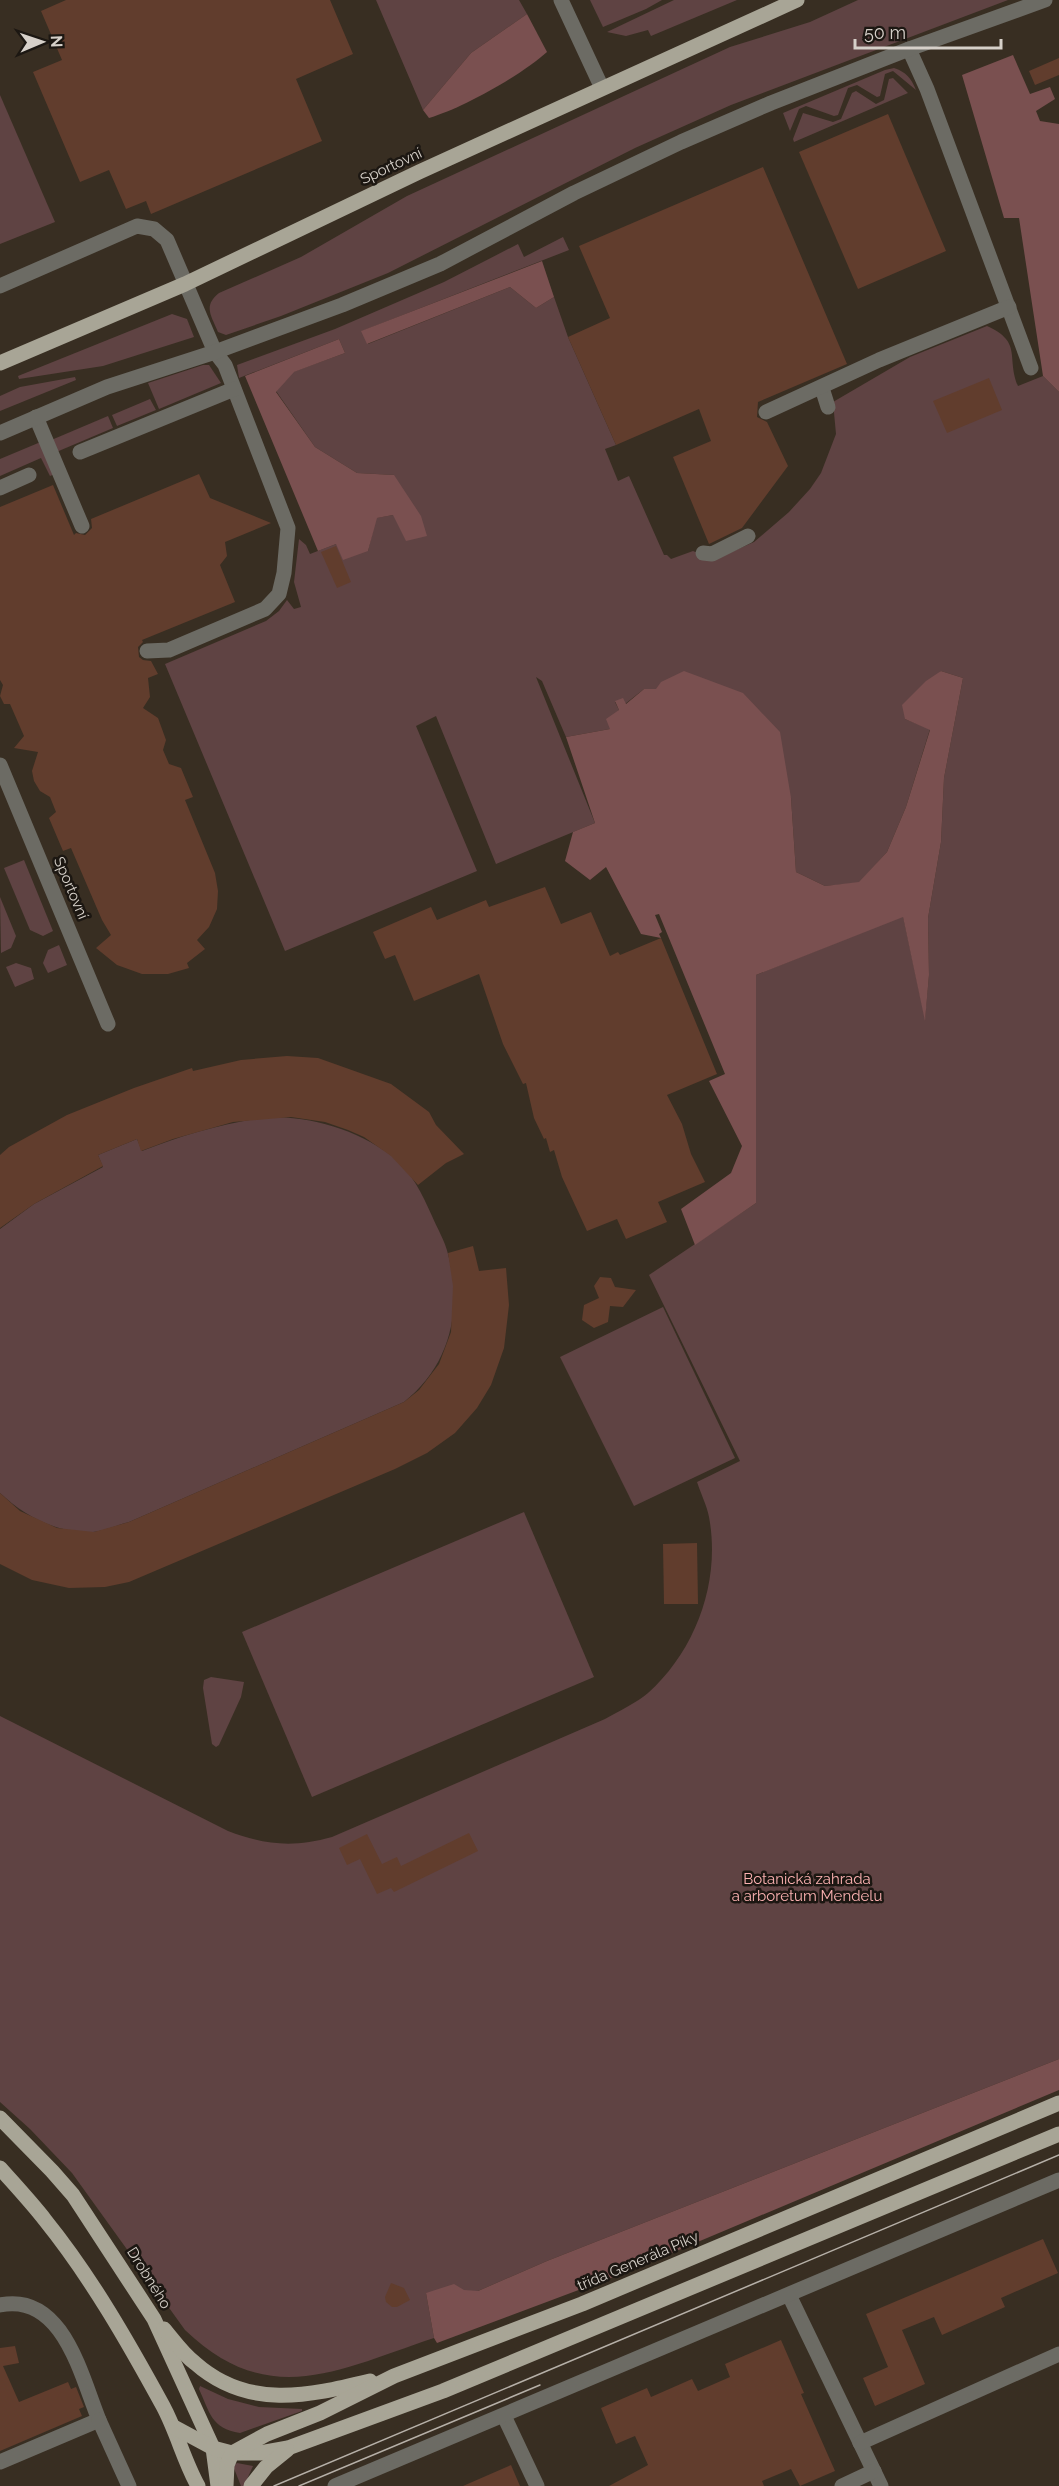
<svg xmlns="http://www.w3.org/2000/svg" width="1059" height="2486" font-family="Raleway,sans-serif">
	<rect width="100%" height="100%" fill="#382e22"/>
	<g fill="#5f4343">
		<polygon points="376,0 519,0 527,14 471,53 423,110"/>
		<polygon points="590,0 662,0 646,9 603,27"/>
		<polygon points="674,0 737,0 651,36 648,30 626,36 607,32"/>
		<path d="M858,0H1008L731,105L635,148L388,273L281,316L226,335L218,332C211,315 203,306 219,293L301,257L407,196L730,47L810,22Z"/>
		<path d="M894,68C906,72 911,78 916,90L893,71L885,74L880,96L877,97L857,85L848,88L838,115L834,116L806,106L799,109L790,131L783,113L885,70Z"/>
		<polygon points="893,78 908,93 794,142 793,139 803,113 833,122 841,119 852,93 856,91 876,104 884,100 889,79"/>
		<polygon points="0,95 55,222 0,244"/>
		<path d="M563,237L569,250L362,331L368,344L510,287L536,308L554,297L568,337L616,445L605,449L618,481L629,476L664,555H667L671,559L693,551L705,556L729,553L754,542L789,512L810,489L821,473L836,434L833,402L910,357L987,326C1023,342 1006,358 1018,386L1043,376L1059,392V2059L547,2261L478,2291L426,2293L434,2338C340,2369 269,2411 185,2330L72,2173L30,2129L0,2102V1716L228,1831C265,1845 293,1848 332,1837L605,1719C619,1711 636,1703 648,1693C696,1650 721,1581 709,1517C707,1506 701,1494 697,1482L740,1461L649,1275L756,1203V975L903,916L925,1018L929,975L928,918L941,842L944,778L963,678L941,671L905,719L930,729L906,807L887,852L859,883L825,886L796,872L791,798L656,689H644L625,704L615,702L619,710L610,729L566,737L542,681L536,677L595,823L496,864L436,716L416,726L477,871L285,951L165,664L266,621L279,611L287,600L294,609L301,607L294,582L299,539L306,545L310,554L336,544L368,551L376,518L393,515L394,475L357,473L315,447L276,391L293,372L345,353L339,339L239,378L237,365L335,329L444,282L518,244L524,257Z"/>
		<polygon points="172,314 187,319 194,337 103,366 19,379 18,376"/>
		<polygon points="203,365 209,365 221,383 159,409 148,383"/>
		<polygon points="75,377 76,380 0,411 0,396 20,387"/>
		<polygon points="150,399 156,410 117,426 112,415"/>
		<polygon points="108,416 113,428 54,453 49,441"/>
		<polygon points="43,441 57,473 50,476 41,458 0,476 0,459"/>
		<polygon points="24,860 53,931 43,936 30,930 4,868"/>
		<polygon points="0,897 16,936 11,948 1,953"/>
		<polygon points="59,945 67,965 48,973 43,963 48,950"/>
		<polygon points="16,963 31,968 34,979 15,987 6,967"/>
		<path d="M268,1117C314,1117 355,1129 392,1156C412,1172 422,1194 432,1216C437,1228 445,1241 448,1254C463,1310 450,1366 404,1402L129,1522C117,1525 104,1531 93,1532C56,1533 26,1517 0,1493V1229L34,1204L103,1167L98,1155L137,1139L142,1151C183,1135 224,1123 268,1117Z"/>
		<polygon points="663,1307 735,1458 634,1506 560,1357"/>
		<polygon points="524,1512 594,1677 312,1797 242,1632"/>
		<polygon points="211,1677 244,1682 241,1697 219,1745 216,1747 212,1744 203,1688 204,1680"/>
		<path d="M200,2386L228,2399L259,2407L302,2409V2411L240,2433C211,2428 210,2413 199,2389Z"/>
		<polygon points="237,2463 253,2466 244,2486 241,2486 233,2466"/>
	</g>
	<g fill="#7a5050">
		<path d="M527,14L547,52C520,76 463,108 429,118L423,110L471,53Z"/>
		<polygon points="1013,55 1030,94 1050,87 1055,99 1036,111 1040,121 1059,124 1059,392 1043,376 1019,218 1004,218 962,75"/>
		<polygon points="542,261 554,297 536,308 510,287 367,344 361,331"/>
		<polygon points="339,339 345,353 294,372 276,392 315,447 357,473 394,475 421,516 427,536 406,541 393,515 377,518 368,551 343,560 336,544 318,551 245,376"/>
		<polygon points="684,671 743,693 780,732 791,798 796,872 825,886 859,882 887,852 906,807 930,730 905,719 902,705 926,681 941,671 963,678 944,778 941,842 928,918 929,975 925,1021 903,917 756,975 756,1203 695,1245 681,1209 731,1173 742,1146 709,1081 725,1074 659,914 655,915 662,932 659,934 661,938 641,934 606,867 590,880 565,861 573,832 595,823 566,737 610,729 606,719 619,710 615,701 623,698 626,704 644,689 656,689 661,682"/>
		<polygon points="1059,2059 1059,2090 624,2273 437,2343 434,2338 426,2293 454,2284 464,2290 478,2291 547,2261"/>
	</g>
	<g fill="#613d2d">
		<polygon points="66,0 330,0 353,54 296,79 322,141 151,214 146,201 126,209 109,170 80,182 33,72 62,60 41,11"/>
		<polygon points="1059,58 1059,75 1035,85 1029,71"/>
		<polygon points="888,114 946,251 858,289 799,152"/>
		<polygon points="763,167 847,364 758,402 757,417 767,422 788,466 742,528 709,544 673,457 711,441 699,409 616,445 568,337 610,318 579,246"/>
		<polygon points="989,378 1002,410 947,433 933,401"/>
		<polygon points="199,474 210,498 271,523 225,542 227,556 220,565 235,602 142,640 143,642 138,647 139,657 143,660 151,661 158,674 148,678 150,697 143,708 158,718 166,740 163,750 169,764 181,768 193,797 185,800 215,873 218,891 217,909 209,927 197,940 205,949 187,963 189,968 168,974 142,974 117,965 96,948 111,935 102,920 71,848 63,851 49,818 56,812 50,797 40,791 34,781 32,771 38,752 14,748 24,736 10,704 4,704 0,696 3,685 0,680 0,507 53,485 74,535 76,533 85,535 92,528 91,519"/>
		<polygon points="336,546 351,582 337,588 321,552"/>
		<polygon points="545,887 561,924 591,912 610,956 618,952 620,955 661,938 717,1074 667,1095 682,1124 691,1154 705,1182 658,1202 667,1222 626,1239 617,1219 587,1231 562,1177 554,1150 550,1152 546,1138 544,1139 534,1118 526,1083 523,1084 503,1044 479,974 414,1001 395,955 385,959 373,932 431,907 437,920 486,900 489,907"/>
		<polygon points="287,1056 318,1058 391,1084 429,1112 436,1125 464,1154 446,1163 418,1185 391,1156 364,1137 348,1130 325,1122 291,1117 233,1122 173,1139 141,1151 137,1139 98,1155 103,1166 34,1204 0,1228 0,1155 9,1147 67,1115 134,1088 192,1068 193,1071 241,1060"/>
		<polygon points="473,1246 479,1271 506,1268 509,1305 504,1348 491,1385 477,1408 455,1433 427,1453 395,1469 129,1582 105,1587 69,1588 32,1580 0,1564 0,1493 20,1511 57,1528 94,1532 129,1522 404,1402 419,1390 439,1364 451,1332 453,1286 448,1253"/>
		<polygon points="600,1277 611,1278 615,1287 636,1290 623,1307 610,1306 608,1322 594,1328 582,1320 584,1305 599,1298 594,1286"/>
		<polygon points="697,1543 698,1604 664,1604 663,1544"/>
		<polygon points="469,1833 478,1851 394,1892 391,1888 377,1894 360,1859 347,1865 339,1848 367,1834 382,1864 397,1857 401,1866"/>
		<polygon points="1043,2239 1058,2273 1001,2298 1005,2307 942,2335 934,2317 902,2330 925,2384 875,2406 863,2378 888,2367 866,2314"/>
		<polygon points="391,2283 404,2288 410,2300 397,2307 392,2307 386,2302 385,2297"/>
		<polygon points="781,2340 804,2393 801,2394 835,2471 800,2486 791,2469 762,2481 764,2486 609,2486 648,2465 635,2436 616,2444 601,2408 647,2388 651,2397 692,2379 698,2391 730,2377 725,2364"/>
		<polygon points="15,2346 19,2363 3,2366 19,2402 68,2382 71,2389 76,2387 84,2407 79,2409 82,2416 0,2451 0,2348"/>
		<polygon points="511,2465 520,2486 463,2486"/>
	</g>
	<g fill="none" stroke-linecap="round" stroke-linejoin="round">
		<g stroke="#6c6b64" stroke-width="15">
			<polyline points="561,0 602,88"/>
			<polyline points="909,49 927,89 1031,368"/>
			<polyline points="0,286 137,226 154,229 167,240 215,352 225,365 288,528 284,573 279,594 265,609 169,650 147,651"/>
			<polyline points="822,388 828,407"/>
			<polyline points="766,412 879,360 1009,307"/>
			<polyline points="36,417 82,526"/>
			<polyline points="0,433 107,387 215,352 342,305 440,264 574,193 681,142 771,103 909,49 1045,0"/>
			<polyline points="80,452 234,389"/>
			<polyline points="0,488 29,475"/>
			<polyline points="703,553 712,554 748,536"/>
			<polyline points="0,765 108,1024"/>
			<polyline points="789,2295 881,2486"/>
			<path d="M0,2305C63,2292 81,2376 99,2420L0,2462"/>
			<polyline points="504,2416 537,2486"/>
			<polyline points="99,2420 129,2486"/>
			<polyline points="860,2443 1059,2354"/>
			<polyline points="335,2486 1059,2180"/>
			<polyline points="842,2486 874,2471"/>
		</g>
		<g stroke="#a8a596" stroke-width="15">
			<polyline points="0,363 185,284 419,172 797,0"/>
			<polyline points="0,2118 52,2171 73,2195 154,2319 213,2448 218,2486"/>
			<path d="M0,2168C15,2185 31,2202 45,2220C91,2277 128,2342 163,2406C177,2432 184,2461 198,2486"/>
			<path d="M164,2329C174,2341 183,2354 195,2363C248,2410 308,2396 370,2381"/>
			<polyline points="174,2427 213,2448 232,2453 260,2453 288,2448 443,2391 1059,2134"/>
			<polyline points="226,2486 227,2465 232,2453 267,2434 320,2413 394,2376 582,2304 1059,2103"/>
			<polyline points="251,2486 266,2467 287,2450"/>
		</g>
		<g stroke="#b6b0a8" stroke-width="1.5">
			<polyline points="274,2486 1059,2155"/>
			<polyline points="299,2486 540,2385"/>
		</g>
	</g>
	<g text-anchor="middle" stroke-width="5" stroke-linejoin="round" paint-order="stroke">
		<g font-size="15" fill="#d6d0c9" stroke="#1c1712">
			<text transform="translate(391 166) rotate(-25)" y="5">Sportovní</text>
			<text transform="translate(71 888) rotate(67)" y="5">Sportovní</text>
			<text transform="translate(638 2261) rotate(-23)" y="5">třída Generála Píky</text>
			<text transform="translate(149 2278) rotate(58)" y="5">Drobného</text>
		</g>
		<g font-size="15" fill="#fbb1b1" stroke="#1c1712">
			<text x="807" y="1884">Botanická zahrada<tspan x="807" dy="17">a arboretum Mendelu</tspan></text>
		</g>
	</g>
	<g transform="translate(42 42) rotate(88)" stroke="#1c1712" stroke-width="4.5" paint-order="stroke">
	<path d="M0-4.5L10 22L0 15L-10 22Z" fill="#d6d0c9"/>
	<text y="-9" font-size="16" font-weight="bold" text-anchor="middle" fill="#d6d0c9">N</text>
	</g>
	<path d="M855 39v9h146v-9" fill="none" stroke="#d6d0c9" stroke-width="3"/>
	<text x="864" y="39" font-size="18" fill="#d6d0c9" stroke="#1c1712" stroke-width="4.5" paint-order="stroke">50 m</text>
</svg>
